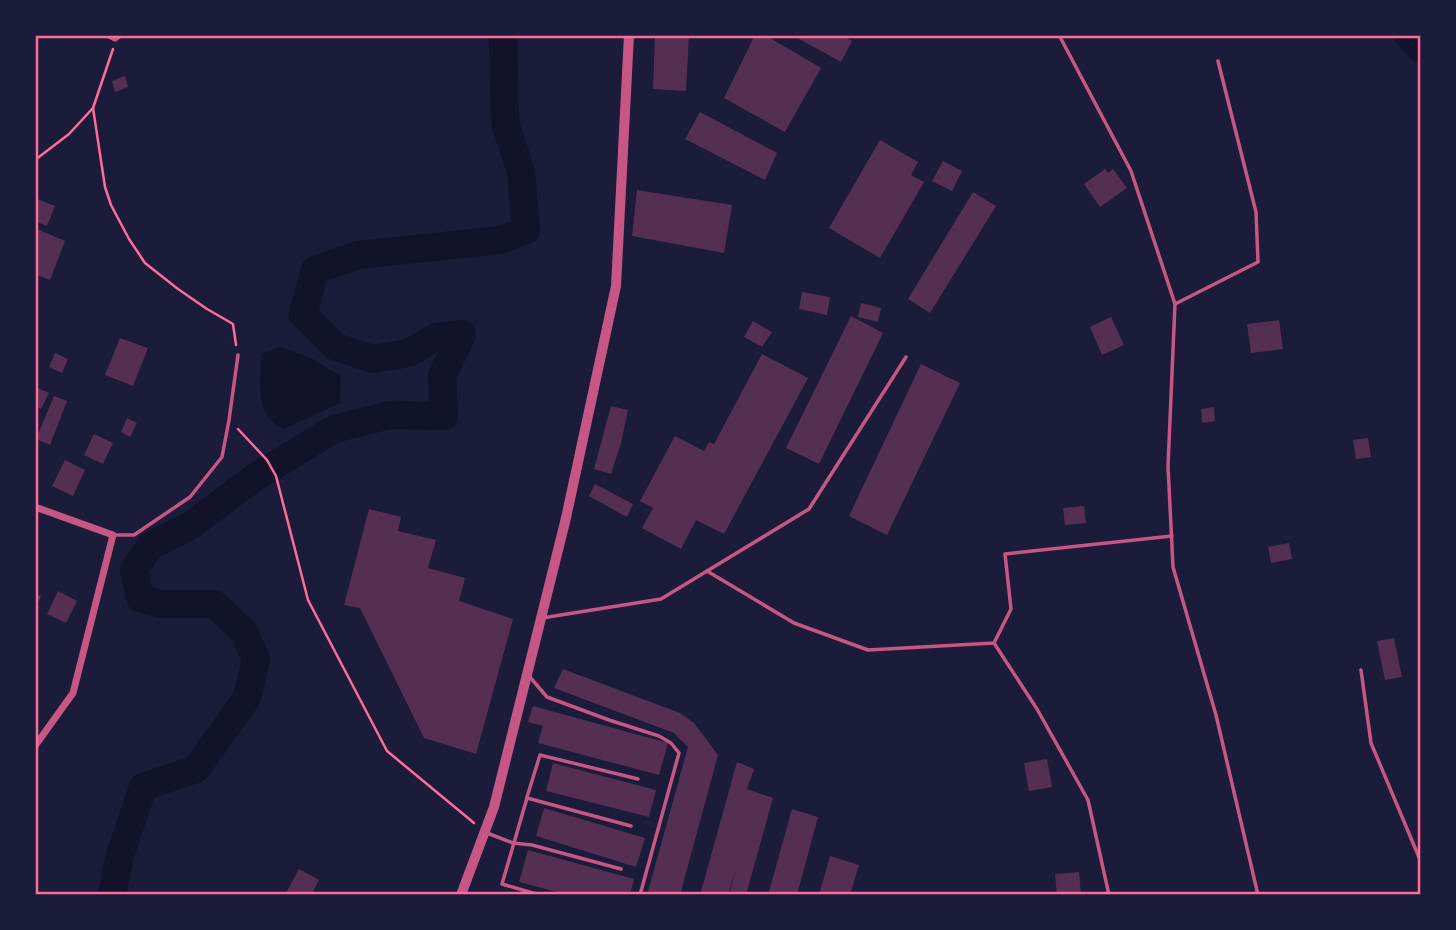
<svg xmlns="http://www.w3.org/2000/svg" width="1456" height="930" font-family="Commissioner,sans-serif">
	<rect width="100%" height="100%" fill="#1b1b3a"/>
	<path fill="#12122b" d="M280,347L311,358L341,376L340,403L284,429C276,425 270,421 266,413C258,399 260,371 262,354Z"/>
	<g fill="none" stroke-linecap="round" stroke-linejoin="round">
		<g stroke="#12122b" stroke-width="28">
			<polyline points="1408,35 1421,49"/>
			<polyline points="112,895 120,855 143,787 196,769 247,698 256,659 244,632 214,604 161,604 140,598 134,570 150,546 190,526 254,478 334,429 390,415 444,416 442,376 462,334 436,337 409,353 373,359 336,347 303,314 315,270 358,255 501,240 526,230 521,172 505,123 503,35"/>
		</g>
	</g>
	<g fill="#542f53">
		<polygon points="655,35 689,35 686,91 653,89"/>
		<polygon points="755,35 765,35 821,68 785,132 724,98"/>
		<polygon points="792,35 842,35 852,41 841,62"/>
		<polygon points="125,76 128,87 115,92 112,81"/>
		<polygon points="700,112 777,153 765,180 685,139"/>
		<polygon points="880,140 918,162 911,175 924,182 880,258 829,228"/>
		<polygon points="943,161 962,171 952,191 932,181"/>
		<polygon points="1105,169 1108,173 1113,169 1127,188 1100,207 1084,184"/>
		<polygon points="637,190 732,205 724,253 632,236"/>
		<polygon points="973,192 996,206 930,313 908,299"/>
		<polygon points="35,198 55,206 47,226 35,221"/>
		<polygon points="37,229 65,241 50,280 35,274 35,234"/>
		<polygon points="802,292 830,297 827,315 799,309"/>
		<polygon points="861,303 881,308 878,322 858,317"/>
		<polygon points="851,316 883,333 819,464 786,448"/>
		<polygon points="1111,317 1124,345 1102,355 1090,327"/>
		<polygon points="1279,320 1283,349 1251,353 1247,324"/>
		<polygon points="753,321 772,332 762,347 744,337"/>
		<polygon points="120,338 148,348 133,386 105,375"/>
		<polygon points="55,353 68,359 62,373 49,367"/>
		<polygon points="762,354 808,378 724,534 696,520 681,549 642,528 653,508 640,501 675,436 704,451 709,442 714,444"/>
		<polygon points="921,364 960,383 887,535 849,516"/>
		<polygon points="35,387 49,393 41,409 35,406"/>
		<polygon points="54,396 67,401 50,445 36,439"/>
		<polygon points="611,406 628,410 621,443 611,474 594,469"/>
		<polygon points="1214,407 1215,421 1202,423 1201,409"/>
		<polygon points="127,418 137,423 130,437 121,432"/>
		<polygon points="94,434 113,443 103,464 84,455"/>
		<polygon points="1368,438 1371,457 1356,459 1353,440"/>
		<polygon points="65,460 85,470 73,496 52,486"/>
		<polygon points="595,484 633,504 627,517 589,496"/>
		<polygon points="1084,506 1086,523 1065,525 1063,508"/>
		<polygon points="369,509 401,517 398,531 436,540 428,568 465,578 459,601 513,619 476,754 424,738 360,608 344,605"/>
		<polygon points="1289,543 1292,559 1271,563 1268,547"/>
		<polygon points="58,591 77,601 66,623 47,614"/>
		<polygon points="35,594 41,596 35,610"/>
		<polygon points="1394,638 1402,677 1385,680 1377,641"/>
		<polygon points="563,669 680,713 694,723 718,755 680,895 647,895 688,747 674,733 554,688"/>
		<polygon points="533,706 668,743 659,775 538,743 543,726 528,722"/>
		<polygon points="1047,759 1052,787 1029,791 1024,763"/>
		<polygon points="737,762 754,769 747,789 773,798 746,895 729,895 736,869 728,895 700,895"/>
		<polygon points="553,763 656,790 649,817 546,791"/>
		<polygon points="544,808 645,838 636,867 536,836"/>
		<polygon points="792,809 818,817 797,895 768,895"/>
		<polygon points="528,850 634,879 630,895 568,895 519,882"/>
		<polygon points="830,856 859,865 850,895 819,895"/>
		<polygon points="299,869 319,880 311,895 285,895"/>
		<polygon points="1079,872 1081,895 1057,895 1055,874"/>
	</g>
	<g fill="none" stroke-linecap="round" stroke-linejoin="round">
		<g stroke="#ff6b9d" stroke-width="2.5">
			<polyline points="93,108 105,187 111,205 129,239 145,263 178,289 207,309 233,324 236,345"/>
			<polyline points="35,160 69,134 93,108 113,49"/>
			<polyline points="238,429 267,460 276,476 308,600 387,751 474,823"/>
		</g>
		<g stroke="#c65784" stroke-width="3.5">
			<polyline points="105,35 115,40 122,35"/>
			<polyline points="1059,35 1131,171 1175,304 1168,466 1173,567 1216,715 1258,895"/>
			<polyline points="1175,304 1258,262 1256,212 1218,61"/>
			<polyline points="113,535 134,535 190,497 222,457 229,420 238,355"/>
			<polyline points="707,571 794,623 868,650 994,643 1011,609 1005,554 1172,536"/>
			<polyline points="542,618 661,599 809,509 906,357"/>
			<polyline points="994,643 1037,709 1088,800 1109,895"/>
			<polyline points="1361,670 1371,743 1421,862"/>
			<polyline points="529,676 547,697 609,720 659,736 671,743 679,753 640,895"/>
			<polyline points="527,797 540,755 638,779"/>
			<polyline points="487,833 513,843 532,845 621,869"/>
			<polyline points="540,895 502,884 527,798 631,826"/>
		</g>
		<polyline stroke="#c65784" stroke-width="7" points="35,507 113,535 73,693 35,746"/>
		<polyline stroke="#c65784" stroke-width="10" points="461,895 494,807 566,518 616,286 629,35"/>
	</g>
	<rect width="1456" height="930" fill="none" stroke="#1b1b3a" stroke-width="74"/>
	<rect x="37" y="37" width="1382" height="856" fill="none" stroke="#ff6b9d" stroke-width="2.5"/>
</svg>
